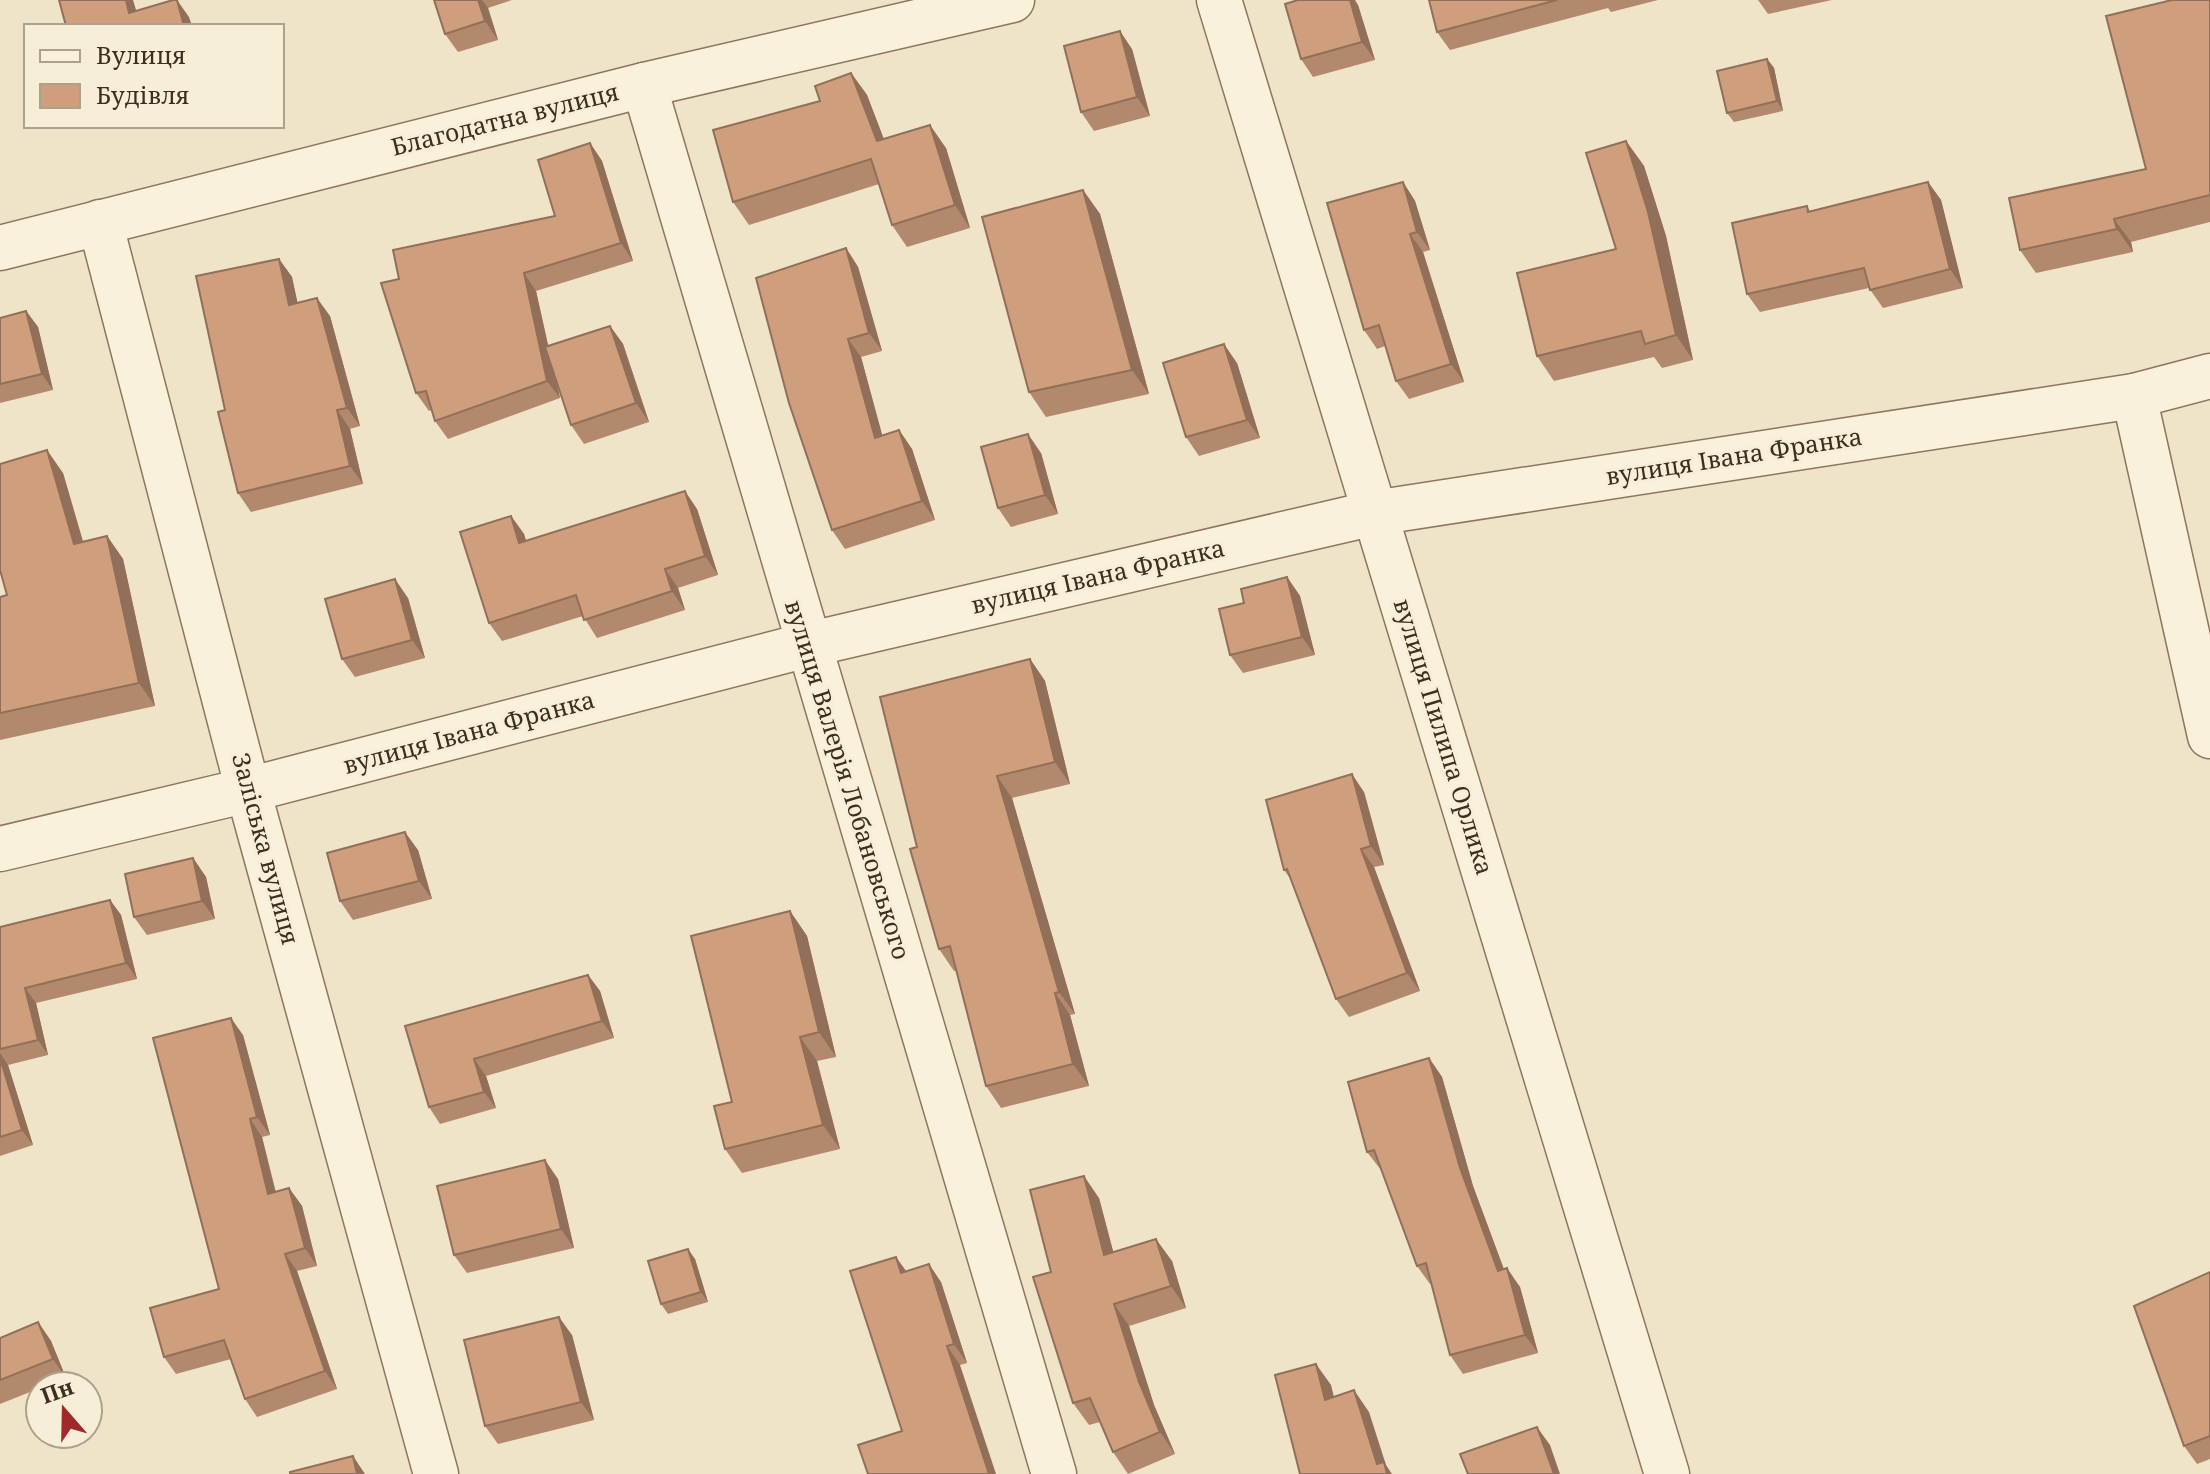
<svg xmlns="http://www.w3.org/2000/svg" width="2210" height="1474" font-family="'Noto Serif',serif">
	<rect width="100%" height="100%" fill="#f0e4c8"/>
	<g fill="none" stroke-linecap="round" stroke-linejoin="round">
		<defs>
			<g id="street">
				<polyline points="1219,0 1667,1474"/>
				<polyline points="644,85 1054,1474"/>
				<polyline points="100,222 248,790 436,1474"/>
				<polyline points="0,248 644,85 1012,0"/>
				<polyline points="2134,396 2210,736"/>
				<polyline points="0,849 248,790 807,645 1374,513 2134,396 2210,376"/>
			</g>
		</defs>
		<use href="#street" stroke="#8d765c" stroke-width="47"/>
		<use href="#street" stroke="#faf1dc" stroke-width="44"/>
	</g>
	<g fill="#b2896c">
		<polygon points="434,0 512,0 488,8 498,40 458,52 445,34"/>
		<polygon points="1429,0 1658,0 1611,12 1608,8 1450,50 1437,32"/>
		<polygon points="1758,0 1832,0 1768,14"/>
		<polygon points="2210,0 2210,222 2131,242 2133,252 2036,273 2020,250 2146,169"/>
		<polygon points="1358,5 1375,60 1313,77 1301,59"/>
		<polygon points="1132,49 1150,116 1094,131 1081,112"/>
		<polygon points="1767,59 1774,68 1783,111 1734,122 1727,113"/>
		<polygon points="851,73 867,95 884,139 946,148 970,228 907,247 892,225 879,184 749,225 733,202 820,101"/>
		<polygon points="1626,141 1644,166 1666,236 1693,360 1662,368 1654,357 1554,381 1537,356 1616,249"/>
		<polygon points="590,143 602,161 633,261 536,291 548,346 610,326 623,344 649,422 584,444 571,425 555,376 560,398 448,439 435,421 432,410 429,411 416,393 399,279 555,216"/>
		<polygon points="1403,182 1415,201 1430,250 1423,252 1464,382 1409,399 1396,381 1385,346 1377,349 1364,330"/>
		<polygon points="1928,182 1941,200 1963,288 1883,308 1869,288 1760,312 1747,294 1807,206 1810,211"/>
		<polygon points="1083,190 1100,214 1149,394 1046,417 1029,392"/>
		<polygon points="846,248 858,267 882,351 861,357 882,436 899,430 912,449 935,520 845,549 832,530"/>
		<polygon points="279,259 292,277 297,303 330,316 360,426 350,429 363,484 251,512 238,493 225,410"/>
		<polygon points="26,311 38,327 53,390 0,403 0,318"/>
		<polygon points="1237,363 1260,438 1199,456 1186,437"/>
		<polygon points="1041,453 1058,514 1011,527 998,508"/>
		<polygon points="63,473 83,541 107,536 123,559 155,706 0,740 0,597 7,595"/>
		<polygon points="697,509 718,575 678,588 685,610 597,638 583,616 502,641 489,623 511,516 524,534 526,541"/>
		<polygon points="1287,577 1300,596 1315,655 1243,673 1230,655"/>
		<polygon points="408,598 425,658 355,677 342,659"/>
		<polygon points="1030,659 1045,681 1070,784 1012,798 1075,1014 1070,1015 1089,1086 1001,1108 986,1086 956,971 954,971 939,949 917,847"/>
		<polygon points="1364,792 1384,865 1374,867 1420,991 1349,1017 1336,999 1292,881 1284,870"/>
		<polygon points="418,850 432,899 353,920 340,901"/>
		<polygon points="193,858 206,877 215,919 147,935 134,917"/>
		<polygon points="110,900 121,915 137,979 36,1003 48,1055 8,1065 33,1145 0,1156 0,927"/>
		<polygon points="790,911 807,936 836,1057 817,1061 840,1149 742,1173 725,1149 732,1102"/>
		<polygon points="588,975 600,991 614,1038 486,1076 496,1108 440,1124 429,1107 405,1026"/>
		<polygon points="243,1035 270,1135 262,1137 276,1192 289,1188 302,1206 317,1266 297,1271 337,1389 257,1417 245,1399 231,1359 176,1374 164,1357 219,1289"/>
		<polygon points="1429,1058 1442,1077 1473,1186 1504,1269 1520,1287 1538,1353 1463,1374 1450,1355 1431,1284 1430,1284 1417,1266 1381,1170 1367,1152"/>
		<polygon points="558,1179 574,1248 467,1273 454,1255"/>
		<polygon points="1099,1198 1113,1252 1172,1261 1186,1308 1129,1326 1154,1405 1175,1454 1128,1474 1113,1452 1100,1422 1089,1425 1073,1403 1051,1272"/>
		<polygon points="695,1259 708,1302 668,1314 661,1304"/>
		<polygon points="906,1272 941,1282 967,1363 960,1365 902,1431"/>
		<polygon points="2210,1272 2210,1459 2197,1464 2184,1446"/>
		<polygon points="38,1322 51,1341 66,1378 45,1386 40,1386 40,1388 0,1404 0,1338"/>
		<polygon points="572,1335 594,1420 498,1444 485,1426"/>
	</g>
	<g fill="#916f58">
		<polygon points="126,0 133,0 141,26 129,13"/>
		<polygon points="177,0 189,17 192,26 184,26"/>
		<polygon points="478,0 482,0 488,8 498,40 485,21"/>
		<polygon points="1350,0 1355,0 1358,5 1375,60 1362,42"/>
		<polygon points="1120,31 1132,49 1150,116 1137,97"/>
		<polygon points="1767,59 1774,68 1783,111 1777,101"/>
		<polygon points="851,73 867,95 893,164 877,141"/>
		<polygon points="930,125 946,148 970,228 955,205"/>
		<polygon points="1626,141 1644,166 1666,236 1693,360 1676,335"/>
		<polygon points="590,143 602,161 633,261 621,243"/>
		<polygon points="1403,182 1415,201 1430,250 1417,232"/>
		<polygon points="1928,182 1941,200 1963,288 1950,269"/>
		<polygon points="1083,190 1100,214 1149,394 1132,370"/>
		<polygon points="2114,219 2131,242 2133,252 2117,229"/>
		<polygon points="1410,234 1423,252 1464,382 1451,364"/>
		<polygon points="846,248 858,267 882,351 869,333"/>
		<polygon points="279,259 292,277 302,323 289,305"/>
		<polygon points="524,273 536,291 560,398 547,381"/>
		<polygon points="317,298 330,316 360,426 347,408"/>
		<polygon points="26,311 38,327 53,390 42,374"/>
		<polygon points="610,326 623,344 649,422 636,403"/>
		<polygon points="848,339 861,357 888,456 875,438"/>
		<polygon points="1224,344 1237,363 1260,438 1247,420"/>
		<polygon points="337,410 350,429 363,484 350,466"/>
		<polygon points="899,430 912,449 935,520 922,501"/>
		<polygon points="1028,434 1041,453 1058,514 1045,495"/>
		<polygon points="47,450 63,473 90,567 74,544"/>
		<polygon points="685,491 697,509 718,575 705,556"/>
		<polygon points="511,516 524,534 532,561 519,543"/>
		<polygon points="107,536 123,559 155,706 139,683"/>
		<polygon points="665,569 678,588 685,610 672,591"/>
		<polygon points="1287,577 1300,596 1315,655 1302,637"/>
		<polygon points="395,579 408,598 425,658 412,640"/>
		<polygon points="1030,659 1045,681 1070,784 1055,762"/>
		<polygon points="1352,774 1364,792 1384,865 1371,846"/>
		<polygon points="997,776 1012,798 1075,1014 1059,992"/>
		<polygon points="405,832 418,850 432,899 419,881"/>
		<polygon points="1361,849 1374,867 1420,991 1407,973"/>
		<polygon points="193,858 206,877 215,919 202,901"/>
		<polygon points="110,900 121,915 137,979 126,963"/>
		<polygon points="790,911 807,936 836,1057 819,1032"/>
		<polygon points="588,975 600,991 614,1038 602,1021"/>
		<polygon points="25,988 36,1003 48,1055 38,1040"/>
		<polygon points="1055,993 1070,1015 1089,1086 1073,1064"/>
		<polygon points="231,1018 243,1035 270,1135 257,1117"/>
		<polygon points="800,1037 817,1061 840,1149 823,1125"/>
		<polygon points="0,1053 8,1065 33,1145 22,1130 0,1058"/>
		<polygon points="1429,1058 1442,1077 1473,1186 1511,1289 1498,1271 1460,1168"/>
		<polygon points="474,1059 486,1076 496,1108 484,1092"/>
		<polygon points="250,1119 262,1137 280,1212 268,1194"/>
		<polygon points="545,1160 558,1179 574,1248 561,1229"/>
		<polygon points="1084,1176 1099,1198 1120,1277 1104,1255"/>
		<polygon points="289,1188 302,1206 317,1266 305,1248"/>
		<polygon points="1156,1239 1172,1261 1186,1308 1171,1286"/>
		<polygon points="688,1249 695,1259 708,1302 701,1292"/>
		<polygon points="285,1254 297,1271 337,1389 325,1371"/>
		<polygon points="896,1257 909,1275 901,1273"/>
		<polygon points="929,1264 941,1282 967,1363 954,1344"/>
		<polygon points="1507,1268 1520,1287 1538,1353 1525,1335"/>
		<polygon points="1114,1304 1129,1326 1154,1405 1175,1454 1160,1432 1139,1382"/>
		<polygon points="559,1317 572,1335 594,1420 581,1402"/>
		<polygon points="38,1322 51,1341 66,1378 53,1359"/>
		<polygon points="947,1346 960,1365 996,1474 989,1474"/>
		<polygon points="1316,1364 1331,1385 1340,1421 1325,1400"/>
		<polygon points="1354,1390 1369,1412 1386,1465 1392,1474 1384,1474 1377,1464"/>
		<polygon points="1537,1427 1550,1445 1560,1474 1554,1474"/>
		<polygon points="353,1456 365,1474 357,1474"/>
	</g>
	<g fill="#cf9f7d" stroke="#916f58" stroke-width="2">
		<polygon points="59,0 126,0 129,13 173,0 177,0 184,26 66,26"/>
		<polygon points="434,0 478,0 485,21 445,34"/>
		<polygon points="1298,0 1350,0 1362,42 1301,59 1285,4"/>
		<polygon points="1429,0 1557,0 1437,32"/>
		<polygon points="2172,0 2210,0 2210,195 2114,219 2117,229 2020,250 2009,198 2146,169 2106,16"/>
		<polygon points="1120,31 1137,97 1081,112 1064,46"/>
		<polygon points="1767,59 1777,101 1727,113 1717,71"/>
		<polygon points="851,73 877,141 930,125 955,205 892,225 871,159 733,202 713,130 820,101 815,86"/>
		<polygon points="1626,141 1648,212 1676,335 1645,344 1641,331 1537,356 1517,273 1616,249 1586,153"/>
		<polygon points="590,143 621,243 524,273 547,381 435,421 426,391 416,393 381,283 399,279 393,250 555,216 538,160"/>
		<polygon points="1403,182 1417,232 1410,234 1451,364 1396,381 1379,325 1364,330 1327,203"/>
		<polygon points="1928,182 1950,269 1870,290 1864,268 1747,294 1732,223 1807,206 1808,212"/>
		<polygon points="1083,190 1132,370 1029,392 982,217"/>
		<polygon points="846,248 869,333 848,339 875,438 899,430 922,501 832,530 789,403 756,278"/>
		<polygon points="279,259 289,305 317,298 347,408 337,410 350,466 238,493 218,412 225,410 196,276"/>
		<polygon points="26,311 42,374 0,384 0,318"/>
		<polygon points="610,326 636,403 571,425 545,347"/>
		<polygon points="1224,344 1247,420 1186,437 1163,363"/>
		<polygon points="1028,434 1045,495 998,508 981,447"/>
		<polygon points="47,450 74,544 107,536 139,683 0,713 0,597 7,595 0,570 0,464"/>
		<polygon points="685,491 705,556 665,569 672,591 584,620 576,595 489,623 460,532 511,516 519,543"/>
		<polygon points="1287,577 1302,637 1230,655 1219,609 1244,603 1241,589"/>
		<polygon points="395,579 412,640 342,659 325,599"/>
		<polygon points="1030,659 1055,762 997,776 1059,992 1055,993 1073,1064 986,1086 950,946 939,949 910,849 917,847 880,697"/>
		<polygon points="1352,774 1371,846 1361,849 1407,973 1336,999 1287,869 1284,870 1266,800"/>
		<polygon points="405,832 419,881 340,901 327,853"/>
		<polygon points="193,858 202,901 134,917 125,874"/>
		<polygon points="110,900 126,963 25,988 38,1040 0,1049 0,927"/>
		<polygon points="790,911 819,1032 800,1037 823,1125 725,1149 714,1106 732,1102 691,936"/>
		<polygon points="588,975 602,1021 474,1059 484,1092 429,1107 405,1026"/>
		<polygon points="231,1018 257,1117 250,1119 268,1194 289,1188 305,1248 285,1254 325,1371 245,1399 224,1340 164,1357 150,1308 219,1289 153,1038"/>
		<polygon points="0,1058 22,1130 0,1137"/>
		<polygon points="1429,1058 1460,1168 1498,1271 1507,1268 1525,1335 1450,1355 1426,1263 1417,1266 1374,1150 1367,1152 1348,1082"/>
		<polygon points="545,1160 561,1229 454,1255 437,1186"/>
		<polygon points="1084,1176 1104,1255 1156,1239 1171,1286 1114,1304 1139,1382 1160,1432 1113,1452 1090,1398 1073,1403 1033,1277 1051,1272 1030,1190"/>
		<polygon points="688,1249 701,1292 661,1304 648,1261"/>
		<polygon points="896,1257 901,1273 929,1264 954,1344 947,1346 989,1474 868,1474 858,1445 902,1431 850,1271"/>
		<polygon points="2210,1272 2210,1436 2184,1446 2134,1306"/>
		<polygon points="559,1317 581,1402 485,1426 464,1340"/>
		<polygon points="38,1322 53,1359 0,1380 0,1338"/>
		<polygon points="1316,1364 1325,1400 1354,1390 1377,1464 1384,1462 1387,1474 1300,1474 1275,1375"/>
		<polygon points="1537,1427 1554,1474 1468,1474 1460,1454"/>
		<polygon points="353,1456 357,1474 290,1474 290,1472"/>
	</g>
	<g text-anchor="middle" stroke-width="6" stroke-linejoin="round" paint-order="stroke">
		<g font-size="24" fill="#3d2e20" stroke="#f7eed8">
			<text transform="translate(505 120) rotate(-14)" y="8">Благодатна вулиця</text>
			<text transform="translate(1734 457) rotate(-9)" y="8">вулиця Івана Франка</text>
			<text transform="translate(1098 577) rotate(-13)" y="8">вулиця Івана Франка</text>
			<text transform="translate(469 733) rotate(-15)" y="8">вулиця Івана Франка</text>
			<text transform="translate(1443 737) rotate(73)" y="8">вулиця Пилипа Орлика</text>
			<text transform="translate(847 780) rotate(73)" y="8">вулиця Валерія Лобановського</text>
			<text transform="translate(265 849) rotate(75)" y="8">Заліська вулиця</text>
		</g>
	</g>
	<rect x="24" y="24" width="260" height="104" fill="#f7eed8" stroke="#ada18e" stroke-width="2"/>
	<rect x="40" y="50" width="40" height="12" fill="#faf1dc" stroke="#ada18e" stroke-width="2"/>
	<text x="96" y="64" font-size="24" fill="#3d2e20">Вулиця</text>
	<rect x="40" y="84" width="40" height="24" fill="#cf9f7d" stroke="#ada18e" stroke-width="2"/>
	<text x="96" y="104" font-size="24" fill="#3d2e20">Будівля</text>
	<g transform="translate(64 1410) rotate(340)"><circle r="38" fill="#f7eed8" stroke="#ada18e" stroke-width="2"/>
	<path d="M0-6L14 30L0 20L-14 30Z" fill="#9e2a2b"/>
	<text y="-12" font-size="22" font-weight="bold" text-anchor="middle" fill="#3d2e20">Пн</text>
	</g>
</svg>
